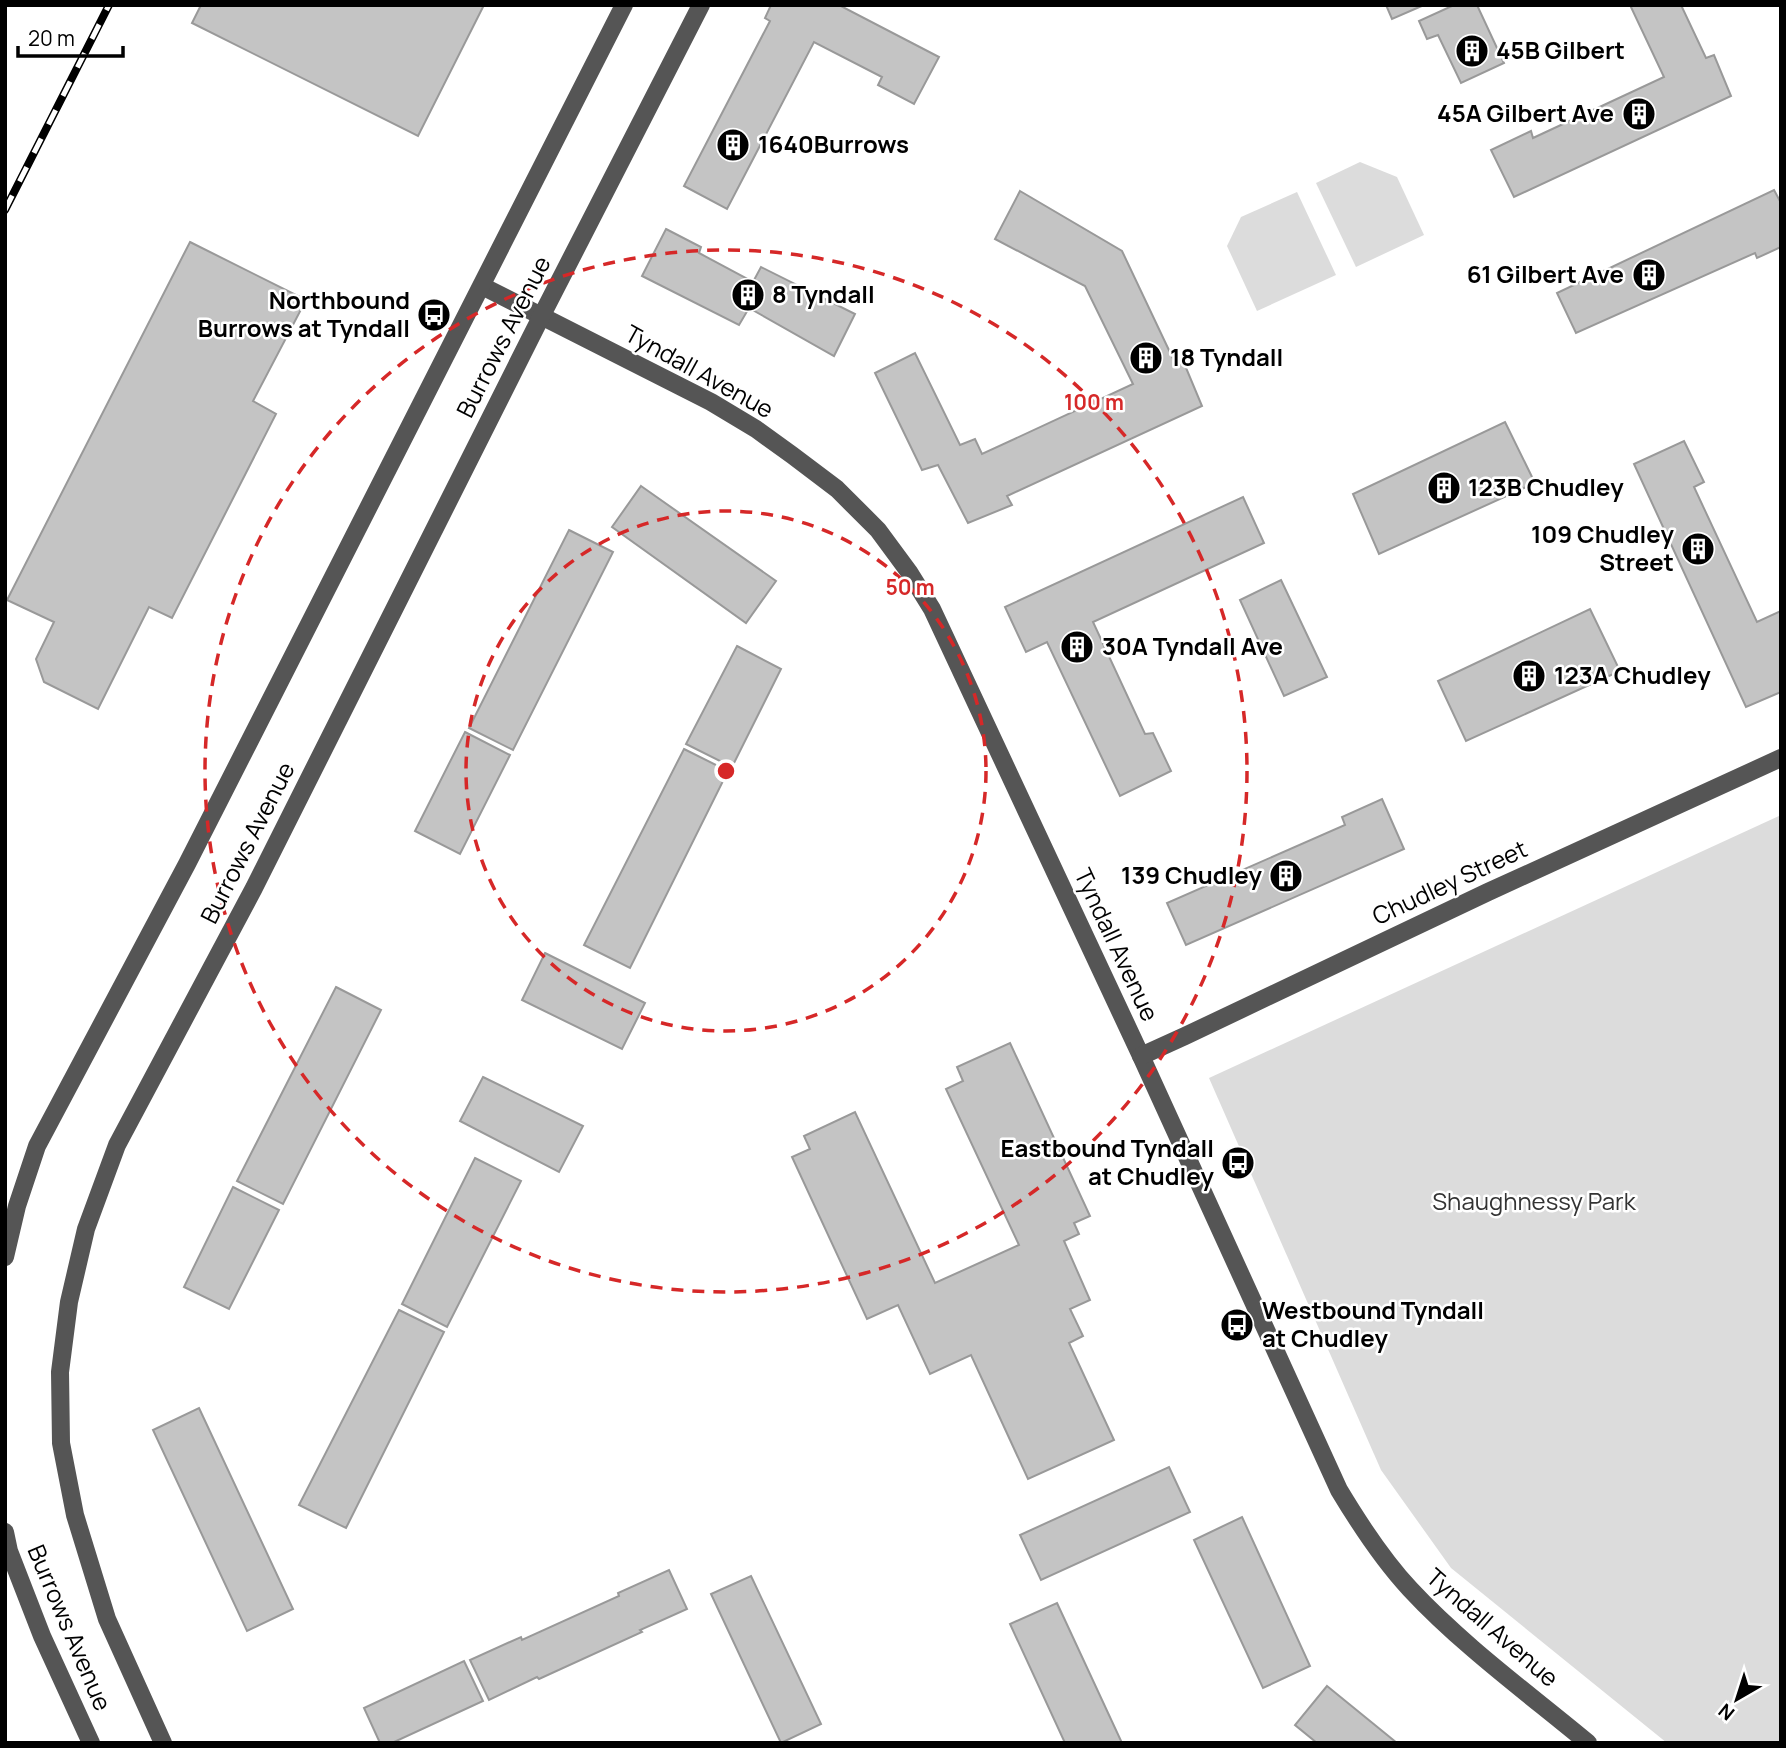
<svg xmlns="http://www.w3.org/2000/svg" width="1786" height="1748" font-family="Manrope,sans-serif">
	<rect width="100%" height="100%" fill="#fff"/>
	<g fill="#dcdcdc">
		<polygon points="1360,162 1397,177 1424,235 1356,267 1316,183"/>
		<polygon points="1297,192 1336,275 1257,311 1227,246 1241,217"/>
		<polygon points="1781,815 1781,1743 1667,1743 1451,1568 1381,1470 1209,1078"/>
	</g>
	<g fill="#c4c4c4" stroke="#999" stroke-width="2">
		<polygon points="201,5 484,5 418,136 192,23"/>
		<polygon points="771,5 839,5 939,57 914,104 878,85 882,77 814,42 727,209 684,186 770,21 765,18"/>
		<polygon points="1386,5 1424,5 1392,19"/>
		<polygon points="1454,5 1477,5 1504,63 1461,83 1438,35 1427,39 1419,21"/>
		<polygon points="1630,5 1681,5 1706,58 1714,55 1731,96 1514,197 1491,150 1531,131 1533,138 1664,77"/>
		<polygon points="1774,190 1781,203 1781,247 1757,258 1755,253 1576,333 1557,293"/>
		<polygon points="1020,191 1122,251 1176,365 1184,363 1202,406 1007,496 1012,505 968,523 938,465 922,470 875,373 915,353 960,445 975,439 982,454 1133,384 1085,286 995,239"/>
		<polygon points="666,229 701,247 699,253 753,282 761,267 855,314 834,356 749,308 739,325 642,276"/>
		<polygon points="190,242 306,300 253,401 276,414 172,618 149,607 98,709 44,682 36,659 54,622 7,600"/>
		<polygon points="1505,422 1535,483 1379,554 1353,494"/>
		<polygon points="1684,441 1704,482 1694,487 1757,622 1781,611 1781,692 1746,707 1634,464"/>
		<polygon points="641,486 776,581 746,623 612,527"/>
		<polygon points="1243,497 1264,543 1093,622 1145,734 1153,733 1171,771 1120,796 1047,642 1026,652 1005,607"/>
		<polygon points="569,530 613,552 513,750 469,728"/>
		<polygon points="1281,580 1327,677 1284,696 1240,600"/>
		<polygon points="1590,609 1620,671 1466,741 1438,681"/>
		<polygon points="737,646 781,669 732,767 686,744"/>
		<polygon points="465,732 510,755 460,854 415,831"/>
		<polygon points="684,749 728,771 630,968 584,945"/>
		<polygon points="1382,799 1404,849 1186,945 1167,903 1345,825 1342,817"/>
		<polygon points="545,953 645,1003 622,1049 522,1000"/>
		<polygon points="336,987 381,1010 283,1204 237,1181"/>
		<polygon points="1010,1043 1090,1216 1074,1223 1079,1234 1064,1241 1090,1300 1070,1309 1083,1336 1069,1343 1114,1440 1028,1479 971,1355 930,1374 898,1305 867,1319 792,1157 810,1149 804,1136 855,1112 935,1283 1019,1245 946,1089 963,1081 957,1067"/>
		<polygon points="483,1077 583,1126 559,1172 460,1121"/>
		<polygon points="475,1158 521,1181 447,1327 402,1304"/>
		<polygon points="233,1187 279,1210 229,1309 184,1287"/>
		<polygon points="399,1310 444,1332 346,1528 299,1505"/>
		<polygon points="199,1408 293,1609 247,1631 153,1430"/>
		<polygon points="1169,1467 1190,1512 1041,1580 1020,1535"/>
		<polygon points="1242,1517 1310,1666 1263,1688 1194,1540"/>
		<polygon points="669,1570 687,1609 640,1630 642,1632 539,1679 537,1677 489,1700 470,1660 521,1637 522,1640 619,1596 618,1593"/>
		<polygon points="751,1576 821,1724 781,1743 711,1594"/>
		<polygon points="1057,1603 1122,1743 1065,1743 1010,1624"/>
		<polygon points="464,1661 483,1701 392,1743 380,1743 364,1708"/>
		<polygon points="1327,1686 1397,1743 1317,1743 1295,1725"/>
	</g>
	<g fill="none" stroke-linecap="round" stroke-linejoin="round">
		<g stroke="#555" stroke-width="18">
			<path d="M482,286L711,402L756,429L792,455L837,489L878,530L909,572L932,609L1141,1056L1339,1490C1360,1525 1382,1559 1410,1589C1462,1645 1529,1694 1588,1743"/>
			<polyline points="1141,1056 1185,1036 1488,892 1781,758"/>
			<polyline points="5,1257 17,1206 37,1146 187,864 624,5"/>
			<polyline points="5,1532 9,1551 42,1636 91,1743"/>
			<polyline points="163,1743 107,1619 75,1515 61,1443 60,1372 69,1302 86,1229 117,1145 254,888 541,317 701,5"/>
		</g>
		<defs>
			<polyline id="rail" points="5,210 109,5"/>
		</defs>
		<use href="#rail" stroke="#000" stroke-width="8"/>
		<use href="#rail" stroke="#fff" stroke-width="5" stroke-dasharray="16" stroke-linecap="butt"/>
	</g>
	<g fill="none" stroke="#d62828" stroke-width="3.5" stroke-dasharray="12 9">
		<circle cx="726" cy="771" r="260"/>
		<circle cx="726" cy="771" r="521"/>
	</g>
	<defs>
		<symbol id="building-disc" viewBox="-11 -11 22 22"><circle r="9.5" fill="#000" stroke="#fff"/><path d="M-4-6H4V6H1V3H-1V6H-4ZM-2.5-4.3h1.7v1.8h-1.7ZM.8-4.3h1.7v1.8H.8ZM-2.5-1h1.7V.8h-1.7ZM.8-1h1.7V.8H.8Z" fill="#fff"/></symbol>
		<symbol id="bus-disc" viewBox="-11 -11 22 22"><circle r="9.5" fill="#000" stroke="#fff"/><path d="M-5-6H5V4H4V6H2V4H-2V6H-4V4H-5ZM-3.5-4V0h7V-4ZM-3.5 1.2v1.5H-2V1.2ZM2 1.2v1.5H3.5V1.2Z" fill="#fff"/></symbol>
	</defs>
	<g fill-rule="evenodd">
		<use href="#building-disc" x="1453" y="32" width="38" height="38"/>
		<use href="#building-disc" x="1620" y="95" width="38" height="38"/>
		<use href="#building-disc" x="714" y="126" width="38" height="38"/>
		<use href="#building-disc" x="1630" y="256" width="38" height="38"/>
		<use href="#building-disc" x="729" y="276" width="38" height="38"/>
		<use href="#bus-disc" x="415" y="296" width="38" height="38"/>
		<use href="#building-disc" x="1127" y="339" width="38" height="38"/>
		<use href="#building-disc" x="1425" y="469" width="38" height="38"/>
		<use href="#building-disc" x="1679" y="530" width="38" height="38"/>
		<use href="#building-disc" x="1058" y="628" width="38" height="38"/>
		<use href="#building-disc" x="1510" y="657" width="38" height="38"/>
		<use href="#building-disc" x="1267" y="857" width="38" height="38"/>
		<use href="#bus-disc" x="1219" y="1144" width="38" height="38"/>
		<use href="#bus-disc" x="1218" y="1306" width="38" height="38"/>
	</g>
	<g text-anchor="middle" stroke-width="5" stroke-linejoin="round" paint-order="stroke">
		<g font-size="24" font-weight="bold" fill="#000" stroke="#fff" text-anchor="start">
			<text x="1496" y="59">45B Gilbert</text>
			<text x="1614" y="122" text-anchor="end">45A Gilbert Ave</text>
			<text x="758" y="153">1640Burrows</text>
			<text x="1624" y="283" text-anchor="end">61 Gilbert Ave</text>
			<text x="772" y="303">8 Tyndall</text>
			<text x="410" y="309" text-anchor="end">Northbound<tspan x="410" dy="28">Burrows at Tyndall</tspan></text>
			<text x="1170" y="366">18 Tyndall</text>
			<text x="1468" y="496">123B Chudley</text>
			<text x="1674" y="543" text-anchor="end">109 Chudley<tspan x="1674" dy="28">Street</tspan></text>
			<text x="1102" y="655">30A Tyndall Ave</text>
			<text x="1554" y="684">123A Chudley</text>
			<text x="1262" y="884" text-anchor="end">139 Chudley</text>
			<text x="1214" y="1157" text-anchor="end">Eastbound Tyndall<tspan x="1214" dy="28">at Chudley</tspan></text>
			<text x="1262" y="1319">Westbound Tyndall<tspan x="1262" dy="28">at Chudley</tspan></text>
		</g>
		<g font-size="24" fill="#000" stroke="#fff">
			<text transform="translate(504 337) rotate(-63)" y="8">Burrows Avenue</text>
			<text transform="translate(699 372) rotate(29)" y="8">Tyndall Avenue</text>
			<text transform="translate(248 843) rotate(-63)" y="8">Burrows Avenue</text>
			<text transform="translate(1450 883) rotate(-25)" y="8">Chudley Street</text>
			<text transform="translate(1116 945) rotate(65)" y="8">Tyndall Avenue</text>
			<text transform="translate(69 1628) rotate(67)" y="8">Burrows Avenue</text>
			<text transform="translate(1492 1628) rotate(41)" y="8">Tyndall Avenue</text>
		</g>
		<g font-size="24" fill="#333" stroke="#fff">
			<text x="1534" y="1210">Shaughnessy Park</text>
		</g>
	</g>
	<circle cx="726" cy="771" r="10" fill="#d62828" stroke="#fff" stroke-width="3.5"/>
	<g font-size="21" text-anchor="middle" font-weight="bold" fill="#d62828" stroke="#fff" stroke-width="5" stroke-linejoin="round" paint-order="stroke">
		<text x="1094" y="410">100 m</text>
		<text x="910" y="595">50 m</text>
	</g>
	<rect width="1786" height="1748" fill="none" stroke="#000000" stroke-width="14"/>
	<g transform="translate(1737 1699) rotate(219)" stroke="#ffffff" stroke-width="5" paint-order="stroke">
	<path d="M0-5L12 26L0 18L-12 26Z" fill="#000000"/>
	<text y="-10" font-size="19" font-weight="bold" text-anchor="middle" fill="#000000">N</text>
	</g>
	<path d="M18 46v10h105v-10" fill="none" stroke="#000000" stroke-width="3.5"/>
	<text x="28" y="46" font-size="21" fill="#000000" stroke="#ffffff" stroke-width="5" paint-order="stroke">20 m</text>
</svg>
